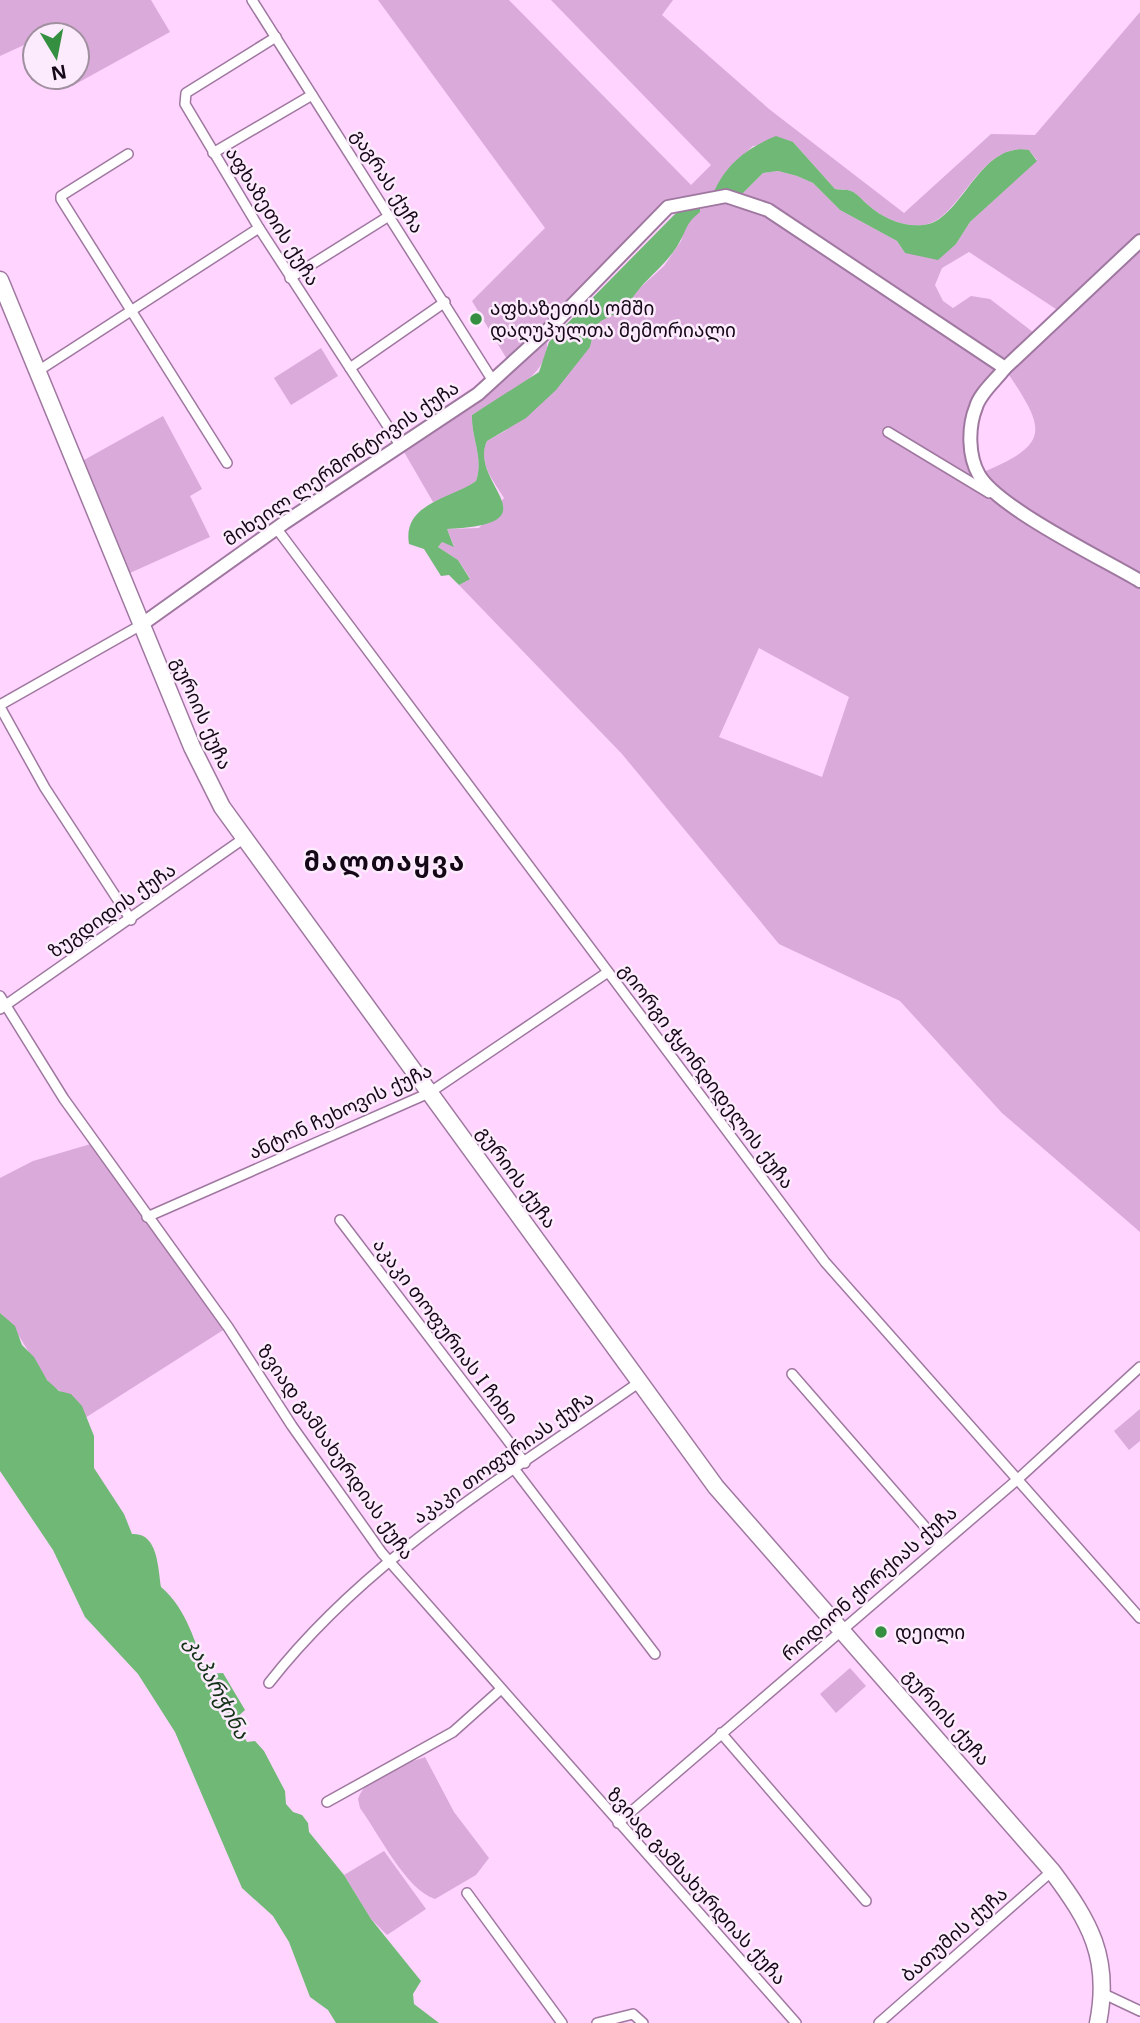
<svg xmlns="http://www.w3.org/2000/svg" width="1140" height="2023" font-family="'Noto Sans','Noto Sans Georgian',sans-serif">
	<rect width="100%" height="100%" fill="#ffd4ff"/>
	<g fill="#daaada" fill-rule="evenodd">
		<polygon points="0,0 151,0 170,32 72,86 69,77 77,77 77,35 35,35 35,40 0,56"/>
		<path d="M378,0H509L691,185L711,165L551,0H673L662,15L769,109L904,213L991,134L1035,135L1140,12V1232L1002,1113L900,1001L779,944L622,754L459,585L470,578L458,560L438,547L442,542L454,546L447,529L479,528L504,498C493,480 477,462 487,441L505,431L590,347L595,327L601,321L627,308L632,295L664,266L681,241L687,222L710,200L668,207L545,332C559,374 500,398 472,415C471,438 484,458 476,481L461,491L433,502L400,445L511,366L472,301L545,228ZM793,142L835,189C839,190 847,189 851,191C857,193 863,201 868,205C883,218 902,227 923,225C960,222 978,142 1029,150L1037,160L970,222L956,244L905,253L897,241L840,210L813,183L797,176L778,171L763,173L738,198L741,157L753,146ZM969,252L1062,313L1038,336L990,299L971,296L953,308L943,301L935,285L942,268ZM1005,369C1046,430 1053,444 978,474C968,415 967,416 1005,369ZM759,648L849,697L822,777L719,737Z"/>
		<polygon points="321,348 338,376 291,405 274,378"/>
		<polygon points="163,416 202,489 190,496 210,537 121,577 75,465"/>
		<path d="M94,1143L228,1327L85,1418C78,1390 63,1399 48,1381C30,1359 21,1332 0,1313V1178L33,1161Z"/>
		<polygon points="1140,1409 1140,1441 1129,1450 1114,1431"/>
		<polygon points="850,1668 866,1686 836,1713 820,1694"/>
		<path d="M425,1757L454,1812L489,1858L476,1875L435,1899C406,1890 379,1834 360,1808L358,1799C365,1776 404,1764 425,1757Z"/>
		<polygon points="384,1851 426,1909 387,1935 371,1919 344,1875"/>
	</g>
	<g fill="#6fb875">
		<path d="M776,136L793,142L835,189C839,190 847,189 851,191C857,193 863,201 868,205C883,218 902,227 923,225C962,222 978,141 1029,150L1037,161L970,222L956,244L938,260L905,253L897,241L840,210L813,183L797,176L778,171L763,173L738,198L711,199C723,167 744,149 776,136Z"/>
		<path d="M700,206V212C685,224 688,228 679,243C665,268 638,283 627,308L601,321L595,327L590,347L556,390L526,418L487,441C467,483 558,524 447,529L454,547L442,542L438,547L458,560L470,579L459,585L449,575L441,576L424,549L409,544C402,503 451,499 476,481C484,458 471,438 472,415L539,372L549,342L675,214L686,208Z"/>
		<path d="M0,1313L15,1326L22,1345L34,1357L47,1380L59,1391L71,1394L82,1406L94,1436V1468L124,1514L132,1534C158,1532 158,1568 161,1587C187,1609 195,1643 207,1674L223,1673L245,1710L234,1720L247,1742L255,1741L264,1751L285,1791L286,1804L293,1812L302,1815L308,1823L309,1832L344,1875L371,1919L421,1981L413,1994L414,2004L439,2023H336L328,2010L310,1997L289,1942L273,1916L242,1888L175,1732L138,1674L85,1617L53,1550L0,1471Z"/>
	</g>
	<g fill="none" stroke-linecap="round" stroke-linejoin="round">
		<defs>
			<g id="street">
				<polyline points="252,0 493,381"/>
				<polyline points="276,37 186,93 185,104 259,228 400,445"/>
				<polyline points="213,153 312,95"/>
				<polyline points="128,154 61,196 61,199 227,463"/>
				<polyline points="290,278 389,216"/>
				<polyline points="350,368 445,302"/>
				<polyline points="38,371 259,228"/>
				<polyline points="888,432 989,493"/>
				<polyline points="277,529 825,1262 1140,1618"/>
				<polyline points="0,705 141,625"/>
				<polyline points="0,707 45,788 131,920"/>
				<polyline points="0,996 64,1099 228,1327 292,1426 382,1553 796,2023"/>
				<polyline points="0,1009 243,839"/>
				<polyline points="147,1217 429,1093 608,972"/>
				<polyline points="340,1220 525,1463"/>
				<polyline points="792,1374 940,1544"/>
				<polyline points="515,1470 655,1654"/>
				<path d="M269,1683C368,1556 511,1473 641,1381"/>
				<polyline points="721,1733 866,1901"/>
				<polyline points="327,1802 453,1732 500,1690"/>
				<polyline points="618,1823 1018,1479 1140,1367"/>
				<polyline points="467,1893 562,2023"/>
				<polyline points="1104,1994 1140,2011"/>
				<polyline points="597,2023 633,2014 643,2023"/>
				<polyline points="879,2023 1052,1871"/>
			</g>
			<g id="secondary">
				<path d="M1005,368C996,380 980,393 976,407C968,427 968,456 979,475C998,508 1103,559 1140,581"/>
				<polyline points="141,625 284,523 478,394 545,333 668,207 726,196 768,210 1005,368 1140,241"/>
			</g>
			<path id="highway" d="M0,280L192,747L222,807L716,1487L1052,1871C1090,1922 1111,1958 1098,2023"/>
		</defs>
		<use href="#street" stroke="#9f78a0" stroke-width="12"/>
		<use href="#secondary" stroke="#9f78a0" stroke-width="16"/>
		<use href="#highway" stroke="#9f78a0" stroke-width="19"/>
		<use href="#street" stroke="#fff" stroke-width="9"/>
		<use href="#secondary" stroke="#fff" stroke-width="12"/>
		<use href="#highway" stroke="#fff" stroke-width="16"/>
	</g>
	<g fill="#348f40" stroke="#fcebfc" stroke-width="2.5">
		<circle cx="476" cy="319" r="7"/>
		<circle cx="881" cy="1632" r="7"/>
	</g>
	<g text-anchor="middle" stroke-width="5" stroke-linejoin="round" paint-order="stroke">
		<g font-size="19" fill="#150816" stroke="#fcebfc">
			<text transform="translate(388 181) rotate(58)" y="7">გაგრას ქუჩა</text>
			<text transform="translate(273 216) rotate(58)" y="7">აფხაზეთის ქუჩა</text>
			<text transform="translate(341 463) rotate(-34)" y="7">მიხეილ ლერმონტოვის ქუჩა</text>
			<text transform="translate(202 713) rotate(66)" y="7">გურიის ქუჩა</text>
			<text transform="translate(112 910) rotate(-35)" y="7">ზუგდიდის ქუჩა</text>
			<text transform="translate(707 1076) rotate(53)" y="7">გიორგი ჭყონდიდელის ქუჩა</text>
			<text transform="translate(340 1111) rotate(-25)" y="7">ანტონ ჩეხოვის ქუჩა</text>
			<text transform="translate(517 1177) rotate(54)" y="7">გურიის ქუჩა</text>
			<text transform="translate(446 1331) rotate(53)" y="7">აკაკი თოფურიას I ჩიხი</text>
			<text transform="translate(336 1452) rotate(55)" y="7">ზვიად გამსახურდიას ქუჩა</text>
			<text transform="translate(503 1457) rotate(-35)" y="7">აკაკი თოფურიას ქუჩა</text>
			<text transform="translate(869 1583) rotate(-41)" y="7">როდიონ ქორქიას ქუჩა</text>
			<text transform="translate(947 1717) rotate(49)" y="7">გურიის ქუჩა</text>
			<text transform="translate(697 1886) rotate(48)" y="7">ზვიად გამსახურდიას ქუჩა</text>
			<text transform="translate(954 1934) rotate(-41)" y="7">ბათუმის ქუჩა</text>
		</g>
		<g font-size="19" fill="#150816" stroke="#fcebfc" text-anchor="start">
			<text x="490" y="315">აფხაზეთის ომში<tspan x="490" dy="22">დაღუპულთა მემორიალი</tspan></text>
			<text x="895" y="1639">დეილი</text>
		</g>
		<g font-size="21" font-style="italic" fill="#123116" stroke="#fcebfc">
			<text transform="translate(217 1688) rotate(62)" y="7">კაპარჭინა</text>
		</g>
		<g font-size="26" font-weight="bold" letter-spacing="2" fill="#150816" stroke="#fcebfc">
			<text x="385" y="871">მალთაყვა</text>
		</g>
	</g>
	<g transform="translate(56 56) rotate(170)"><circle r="33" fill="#fcebfc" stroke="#a090a0" stroke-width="2"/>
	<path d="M0-5L12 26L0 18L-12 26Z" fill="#348f40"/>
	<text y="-10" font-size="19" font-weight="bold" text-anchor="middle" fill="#150816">N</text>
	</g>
</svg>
